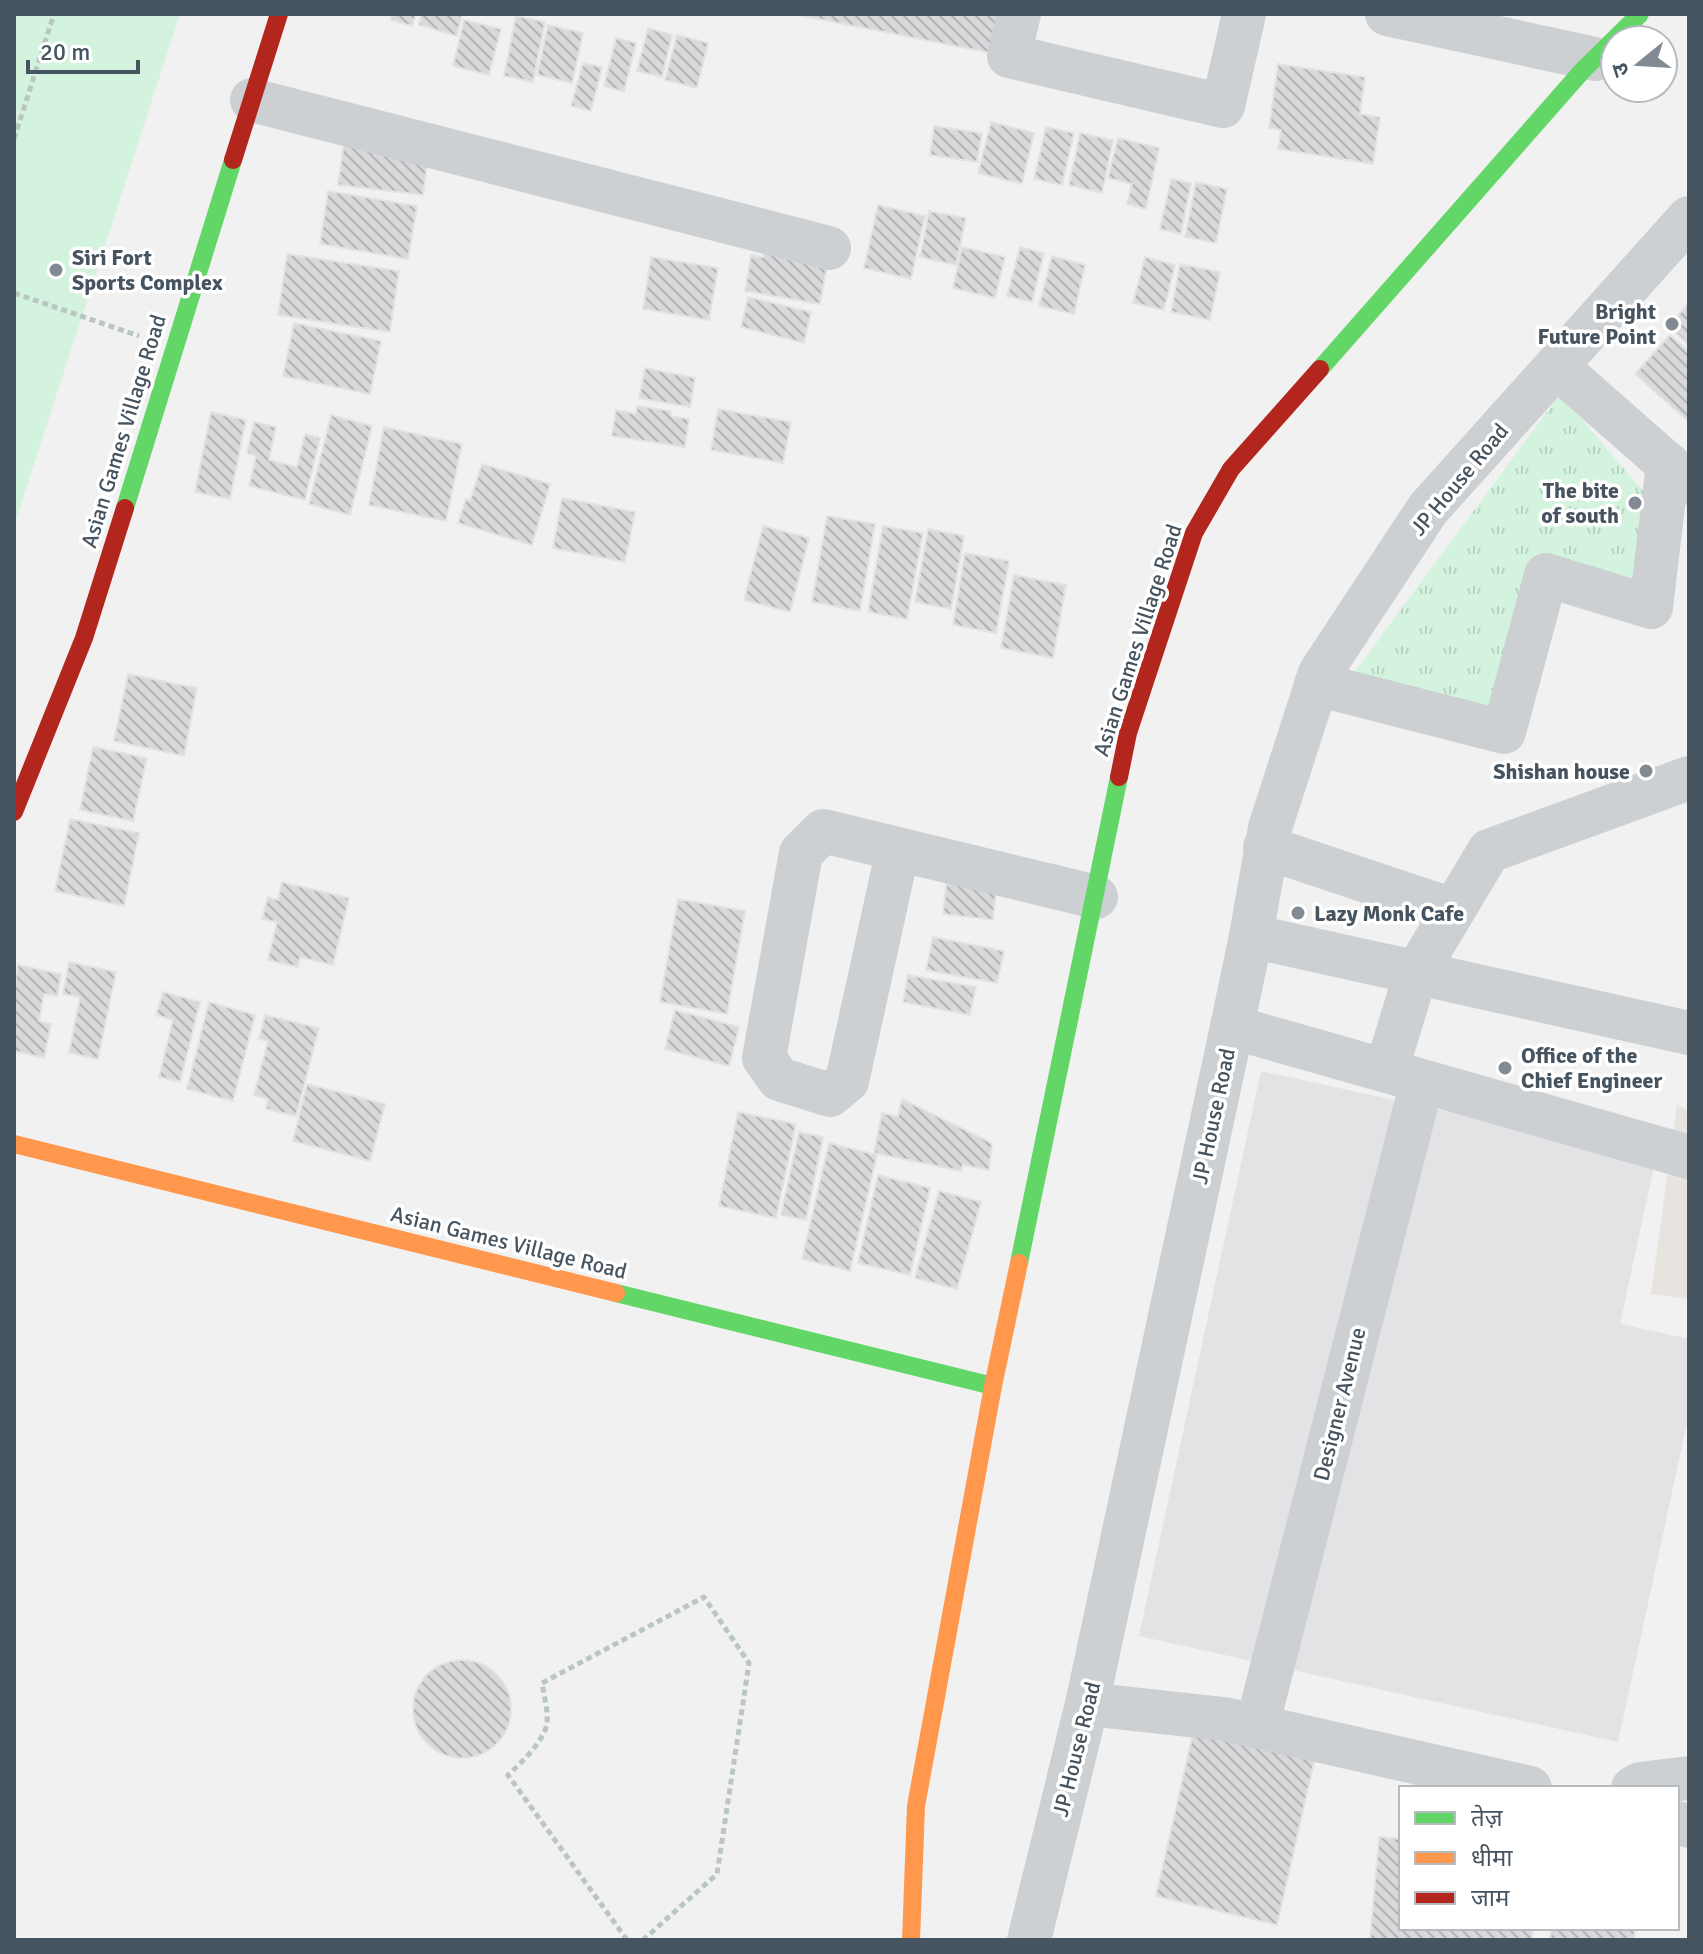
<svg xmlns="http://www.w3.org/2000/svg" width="1703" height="1954" font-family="Signika,'Noto Sans Devanagari',sans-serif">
	<defs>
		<pattern id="grass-tufts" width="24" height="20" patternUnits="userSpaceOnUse" patternTransform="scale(2)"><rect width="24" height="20" fill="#d4f3df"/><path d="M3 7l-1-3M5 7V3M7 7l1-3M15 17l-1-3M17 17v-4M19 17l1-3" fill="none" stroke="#b7d2c2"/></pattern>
		<pattern id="building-back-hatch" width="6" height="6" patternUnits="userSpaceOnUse" patternTransform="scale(2)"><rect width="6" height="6" fill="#d9d9db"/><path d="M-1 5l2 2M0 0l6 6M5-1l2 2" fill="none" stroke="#b2b3b5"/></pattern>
	</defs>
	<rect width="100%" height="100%" fill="#f2f1f1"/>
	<polygon fill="#e7e4df" points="1677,1104 1689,1112 1689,1299 1651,1294"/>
	<polygon fill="#e3e2e4" points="1261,1071 1656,1157 1620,1324 1689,1339 1689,1414 1618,1742 1139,1636"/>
	<polygon fill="url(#grass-tufts)" points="1560,394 1656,506 1638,589 1536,554 1498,721 1348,681"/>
	<polygon fill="#d4f3df" points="14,14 180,14 14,526"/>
	<g fill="url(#building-back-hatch)" stroke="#e3e3e4" stroke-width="2">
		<polygon points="392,14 416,14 412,26 391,20"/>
		<polygon points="421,14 462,14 457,36 419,25"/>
		<polygon points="793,14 1003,14 996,54"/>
		<polygon points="516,16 545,22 533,82 504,76"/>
		<polygon points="464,20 501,29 489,75 453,66"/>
		<polygon points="548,25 583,33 572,83 537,75"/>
		<polygon points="648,28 672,35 662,77 637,71"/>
		<polygon points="677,35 708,43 697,88 665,80"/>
		<polygon points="616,38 636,43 624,92 604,86"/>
		<polygon points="583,63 602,67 591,111 571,106"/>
		<polygon points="1278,64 1365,77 1360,114 1380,117 1373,164 1278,149 1281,130 1269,128"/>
		<polygon points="991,122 1034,133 1022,184 978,173"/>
		<polygon points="934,126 982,133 977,162 930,155"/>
		<polygon points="1046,127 1074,133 1062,185 1034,179"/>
		<polygon points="1080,133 1113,140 1102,193 1069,185"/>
		<polygon points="1118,138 1159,148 1146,209 1127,204 1132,184 1108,178"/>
		<polygon points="344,141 429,151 423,195 338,185"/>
		<polygon points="1171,179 1191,183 1181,234 1160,229"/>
		<polygon points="1196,182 1227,189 1216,243 1185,237"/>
		<polygon points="328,191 417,206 408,259 320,244"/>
		<polygon points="878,205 925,216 911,279 864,268"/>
		<polygon points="929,211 966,218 956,265 920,257"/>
		<polygon points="765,247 829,256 820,304 745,291 751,255 763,257"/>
		<polygon points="962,247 1005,257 995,298 953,288"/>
		<polygon points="1020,247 1044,253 1032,302 1007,296"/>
		<polygon points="287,254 399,271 390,332 278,315"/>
		<polygon points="1052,256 1085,265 1074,314 1039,306"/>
		<polygon points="651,257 718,268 709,320 643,309"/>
		<polygon points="1145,257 1175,265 1164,310 1133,303"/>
		<polygon points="1180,264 1220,272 1210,320 1171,312"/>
		<polygon points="748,297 811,312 804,343 741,327"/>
		<polygon points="1689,303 1689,345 1668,326"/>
		<polygon points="294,323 381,341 370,394 283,376"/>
		<polygon points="1670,335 1689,352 1689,422 1635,374"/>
		<polygon points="645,368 695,378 690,407 639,398"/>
		<polygon points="637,406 671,411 671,416 689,419 685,447 612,436 616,410 636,414"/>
		<polygon points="718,409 791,422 783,463 711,450"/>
		<polygon points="211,412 246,420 230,499 195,492"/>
		<polygon points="331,415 372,426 350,515 309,504"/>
		<polygon points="254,422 276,427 269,460 297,467 305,434 320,438 305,500 249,486 256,456 247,453"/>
		<polygon points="384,427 462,444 446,521 369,505"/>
		<polygon points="482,464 550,484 532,545 458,523 466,499 470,501"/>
		<polygon points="562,498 635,512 625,562 553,548"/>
		<polygon points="827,516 875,524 860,611 812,602"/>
		<polygon points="763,526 809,538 790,612 744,600"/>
		<polygon points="883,526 923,533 907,619 868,612"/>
		<polygon points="928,529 964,536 951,609 915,602"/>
		<polygon points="965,553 1009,561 996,633 953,625"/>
		<polygon points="1014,575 1066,585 1053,658 1001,648"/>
		<polygon points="128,674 197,688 184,756 114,741"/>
		<polygon points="93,747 147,758 133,821 80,810"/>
		<polygon points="70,819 139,833 124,906 55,891"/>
		<polygon points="947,878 997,884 993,920 943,914"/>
		<polygon points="282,882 349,898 333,965 300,957 298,967 268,960 277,922 262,919 268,897 278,900"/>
		<polygon points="678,899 745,911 727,1014 660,1002"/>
		<polygon points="933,937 1004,951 997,983 926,970"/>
		<polygon points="69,962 116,972 98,1059 69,1053 80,997 63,994"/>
		<polygon points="18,965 61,974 57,996 44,994 39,1021 51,1024 44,1058 14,1051 14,987"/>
		<polygon points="908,975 976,987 970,1015 903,1002"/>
		<polygon points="163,992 200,1002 180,1082 159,1077 173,1020 156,1015"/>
		<polygon points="209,1002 255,1015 233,1101 187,1089"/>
		<polygon points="675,1010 739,1027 729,1066 665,1049"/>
		<polygon points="265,1015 319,1028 296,1116 266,1109 268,1099 254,1095 268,1041 259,1039"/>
		<polygon points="307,1084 385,1104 370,1161 293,1141"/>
		<polygon points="902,1099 992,1143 989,1170 963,1165 961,1171 874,1153 882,1113 898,1116"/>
		<polygon points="738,1112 796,1124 776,1218 719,1206"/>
		<polygon points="799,1132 823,1137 806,1220 781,1215"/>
		<polygon points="829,1143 877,1155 850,1271 802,1259"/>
		<polygon points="878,1175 930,1188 910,1275 858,1263"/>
		<polygon points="939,1191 981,1202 957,1289 915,1278"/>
		<circle cx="462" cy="1709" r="49"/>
		<polygon points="1194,1729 1315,1758 1277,1925 1156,1896"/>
		<polygon points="1379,1837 1401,1839 1401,1928 1533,1928 1532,1940 1370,1940"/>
		<polygon points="1551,1928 1635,1928 1634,1940 1550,1940"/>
	</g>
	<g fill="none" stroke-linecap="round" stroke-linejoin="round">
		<g stroke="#b9c6c2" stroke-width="5" stroke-dasharray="6 4" stroke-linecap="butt">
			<polyline points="14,139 54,14"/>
			<polyline points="14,293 139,336"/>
			<path d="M627,1940L508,1775C521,1763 545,1740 547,1723C548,1709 544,1696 542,1683L704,1597L749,1663L717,1874L643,1940"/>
		</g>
		<g stroke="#cdd0d2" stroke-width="44">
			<polyline points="1019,14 1009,56 1223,106 1244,14"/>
			<polyline points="1387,14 1595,59"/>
			<polyline points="252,100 829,248"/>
			<polyline points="1557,367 1689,483"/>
			<polyline points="1316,684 1504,732 1546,575 1651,607 1668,464"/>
			<polyline points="1265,847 1453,910"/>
			<polyline points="898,849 847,1081 830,1095 779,1079 764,1058 801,853 823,831 1096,897"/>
			<polyline points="1251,936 1689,1033"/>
			<polyline points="1232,1027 1689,1157"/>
			<polyline points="1386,1071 1416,973 1489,851 1689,778"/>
			<polyline points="1087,1704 1224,1719 1530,1788"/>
			<polyline points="1257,1726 1422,1082"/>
			<polyline points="1633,1788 1640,1784 1689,1778"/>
			<polyline points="1677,1823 1689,1826"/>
			<polyline points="1029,1940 1087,1704 1232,1027 1251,936 1270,828 1320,673 1428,509 1689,218"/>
		</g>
		<g stroke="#63d668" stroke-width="18">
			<polyline points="1320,369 1583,70 1640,14"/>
			<polyline points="125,508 233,160"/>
			<polyline points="1019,1263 1119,777"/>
			<polyline points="616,1293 993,1386"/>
		</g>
		<g stroke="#ff974d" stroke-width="18">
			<polyline points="14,1144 616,1293"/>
			<polyline points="911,1940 916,1806 993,1386 1019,1263"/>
		</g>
		<g stroke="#b3261e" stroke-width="18">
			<polyline points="233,160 279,14"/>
			<polyline points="1119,777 1128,733 1194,533 1231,469 1320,369"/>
			<polyline points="14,812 84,638 125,508"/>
		</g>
	</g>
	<g fill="#828b93" stroke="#fff" stroke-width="3">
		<circle cx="56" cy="270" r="8"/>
		<circle cx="1672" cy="324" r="8"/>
		<circle cx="1635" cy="503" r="8"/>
		<circle cx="1646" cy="771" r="8"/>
		<circle cx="1298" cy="913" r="8"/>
		<circle cx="1505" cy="1068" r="8"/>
	</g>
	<g text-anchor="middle" stroke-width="7" stroke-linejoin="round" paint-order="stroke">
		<g font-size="22" font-weight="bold" fill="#465460" stroke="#fff" text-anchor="start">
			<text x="72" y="265">Siri Fort<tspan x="72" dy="25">Sports Complex</tspan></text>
			<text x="1656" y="319" text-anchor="end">Bright<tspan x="1656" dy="25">Future Point</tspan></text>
			<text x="1619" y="498" text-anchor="end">The bite<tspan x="1619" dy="25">of south</tspan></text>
			<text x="1630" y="779" text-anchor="end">Shishan house</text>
			<text x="1314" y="921">Lazy Monk Cafe</text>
			<text x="1521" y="1063">Office of the<tspan x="1521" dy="25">Chief Engineer</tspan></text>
		</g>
		<g font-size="22" fill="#465460" stroke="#fff">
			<text transform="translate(123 431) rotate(-73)" y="8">Asian Games Village Road</text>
			<text transform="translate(1459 479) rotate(-50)" y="8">JP House Road</text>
			<text transform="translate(1137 640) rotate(-72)" y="8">Asian Games Village Road</text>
			<text transform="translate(1213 1116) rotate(-78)" y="8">JP House Road</text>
			<text transform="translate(509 1242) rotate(14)" y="8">Asian Games Village Road</text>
			<text transform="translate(1339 1404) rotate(-76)" y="8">Designer Avenue</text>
			<text transform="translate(1076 1749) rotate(-76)" y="8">JP House Road</text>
		</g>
	</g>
	<rect width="1703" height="1954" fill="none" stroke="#465460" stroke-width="32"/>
	<rect x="1399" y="1786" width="280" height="144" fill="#ffffff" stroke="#b5bbbf" stroke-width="2"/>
	<rect x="1415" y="1812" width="40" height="12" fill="#63d668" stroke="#b5bbbf" stroke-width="2"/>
	<text x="1471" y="1826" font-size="24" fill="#465460">तेज़</text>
	<rect x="1415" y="1852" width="40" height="12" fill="#ff974d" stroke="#b5bbbf" stroke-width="2"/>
	<text x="1471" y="1866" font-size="24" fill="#465460">धीमा</text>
	<rect x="1415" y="1892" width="40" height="12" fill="#b3261e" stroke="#b5bbbf" stroke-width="2"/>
	<text x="1471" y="1906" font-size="24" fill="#465460">जाम</text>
	<g transform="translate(1639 64) rotate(252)"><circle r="38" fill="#ffffff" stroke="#b5bbbf" stroke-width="2"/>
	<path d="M0-6L14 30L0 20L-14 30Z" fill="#828b93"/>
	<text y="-12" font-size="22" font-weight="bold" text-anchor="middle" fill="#465460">उ</text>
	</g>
	<path d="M28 60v12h110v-12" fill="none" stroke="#465460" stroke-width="4"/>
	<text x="40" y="60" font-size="24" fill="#465460" stroke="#ffffff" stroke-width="6" paint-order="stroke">20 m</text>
</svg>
